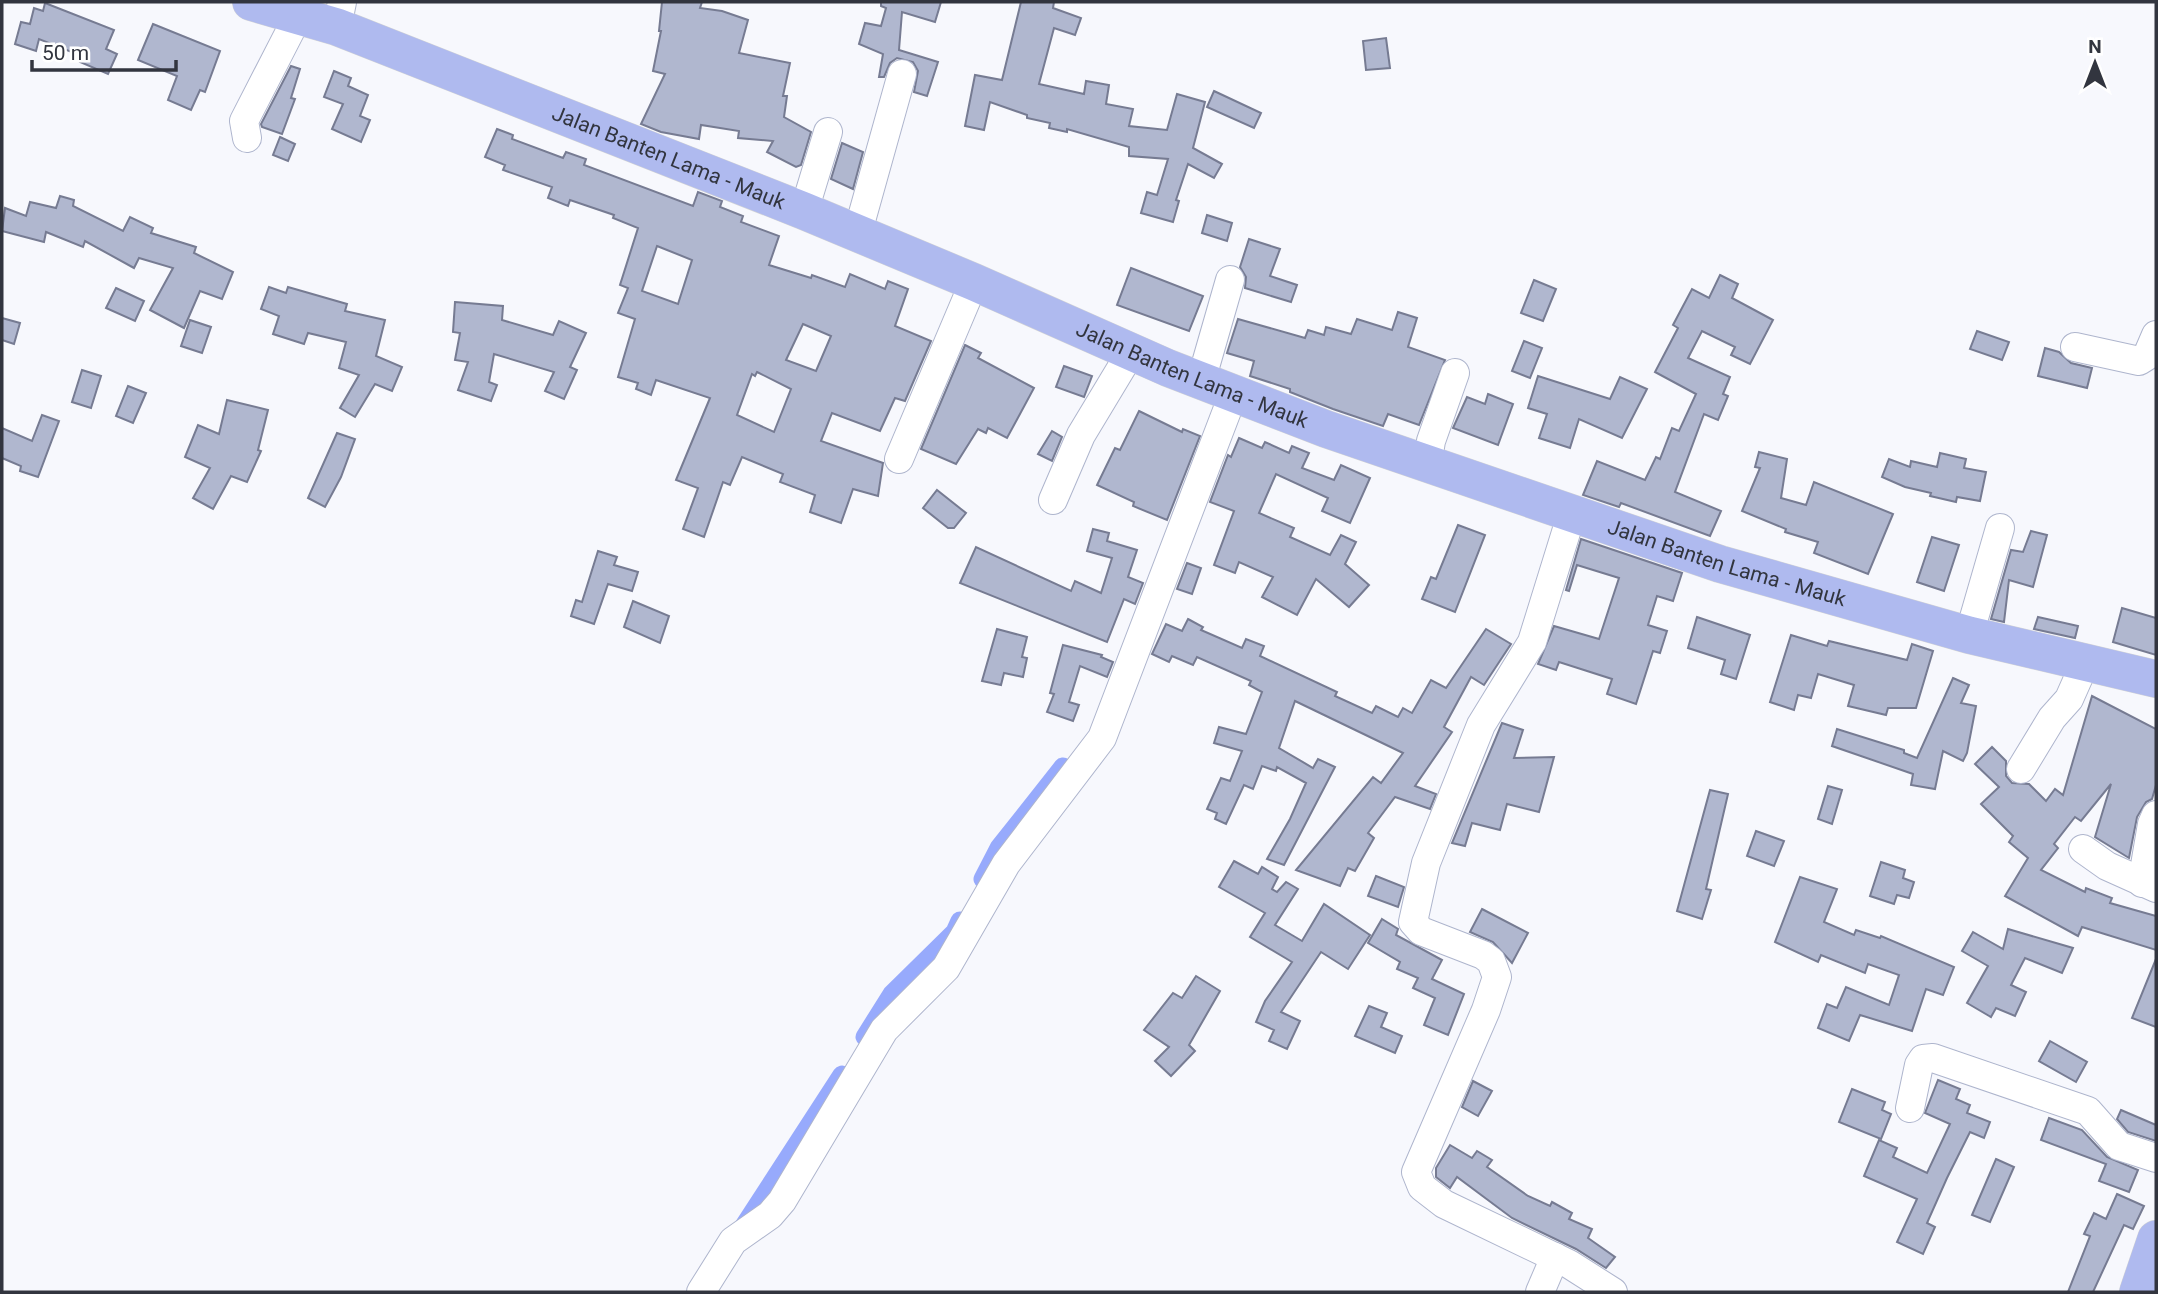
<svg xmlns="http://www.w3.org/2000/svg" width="2158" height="1294" font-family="Roboto,sans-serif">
	<rect width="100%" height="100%" fill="#f7f8fd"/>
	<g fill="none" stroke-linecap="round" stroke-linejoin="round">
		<g stroke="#97aafc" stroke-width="19">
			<polyline points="983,879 999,848 1063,767"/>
			<polyline points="865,1037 892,994 955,932 960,921"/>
			<polyline points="744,1226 842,1075"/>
		</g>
	</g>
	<g fill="#b0b7cf" stroke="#767b92" stroke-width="2" fill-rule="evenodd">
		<polygon points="662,2 702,2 700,8 722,11 748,20 739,53 790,63 783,96 787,96 784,117 811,132 801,165 796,167 767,152 773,141 738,138 739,131 701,125 699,139 661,132 641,124 665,74 653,71 661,31 659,31"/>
		<polygon points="881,2 941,2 935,22 902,12 899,50 938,62 927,96 914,92 918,71 913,62 897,58 890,63 884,77 879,77 883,54 859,44 865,23 881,26 886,8 881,6"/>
		<polygon points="1021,2 1054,2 1053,8 1081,18 1075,35 1054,28 1039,84 1084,94 1086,81 1109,85 1106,104 1133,109 1129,126 1167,130 1177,94 1205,102 1193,148 1222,164 1214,178 1188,164 1176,200 1179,201 1173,222 1141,213 1147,192 1157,195 1168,159 1129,156 1129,147 1067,129 1067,132 1049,128 1050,123 1027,118 1027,115 990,102 984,130 965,126 975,75 1002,80"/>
		<polygon points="45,3 114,30 106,49 117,54 108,74 80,62 82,56 39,39 36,51 15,44 21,22 30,24 34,8 43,11"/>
		<polygon points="153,24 220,51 205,92 200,90 191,110 168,100 177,76 138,60"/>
		<polygon points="1386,38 1390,68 1366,70 1363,41"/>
		<polygon points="291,66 300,69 291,98 295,99 282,134 262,127 261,124"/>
		<polygon points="334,71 351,78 348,86 368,95 360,116 370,120 361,142 332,129 343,104 324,97"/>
		<polygon points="1214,91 1261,113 1254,128 1207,107"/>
		<path d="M497,129L513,135L512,139L563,158L566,152L586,159L584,165L693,206L698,192L722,201L720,207L743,216L741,222L779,236L769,265L811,278L812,275L845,287L850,274L885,289L888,281L908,289L895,326L931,341L905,401L895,398L880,431L832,413L821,441L883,463L878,496L853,489L841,523L810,512L815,495L780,482L783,474L742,457L730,485L723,482L704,537L683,529L698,488L676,480L710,398L656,380L651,395L636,389L638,383L618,377L635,319L618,313L628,288L620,285L638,228L613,218L614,215L570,200L568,206L548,198L552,187L503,170L505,165L485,157ZM657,246L692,260L678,304L642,291ZM803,324L831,336L816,371L786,360ZM757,372L791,389L774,432L737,415L752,374L755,376Z"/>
		<polygon points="280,137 295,144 288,161 273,155"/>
		<polygon points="842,143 863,152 853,189 831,179"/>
		<polygon points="60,196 74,200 73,206 123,231 130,217 153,228 151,233 196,247 194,253 233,272 222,299 200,291 184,328 150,310 173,268 139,258 134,268 85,241 83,247 46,232 44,242 2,231 5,208 26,216 30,202 56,208"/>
		<polygon points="1207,215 1232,223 1227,241 1202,233"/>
		<polygon points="1249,239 1280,249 1270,276 1297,285 1291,302 1245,288 1246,277 1240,267"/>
		<polygon points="1131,268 1203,296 1189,331 1117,305"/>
		<polygon points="1720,275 1738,284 1732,298 1773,320 1750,364 1731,355 1735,347 1702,331 1688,358 1730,377 1723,394 1728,396 1718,420 1704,414 1675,492 1721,511 1710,536 1621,503 1619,507 1583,495 1597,461 1645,480 1656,457 1660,459 1672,428 1679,431 1696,394 1655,372 1678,328 1673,325 1692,289 1709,298"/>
		<polygon points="1534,280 1556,289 1543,321 1521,313"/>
		<polygon points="269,287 286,293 288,287 347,304 345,311 385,320 376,356 402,367 392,391 375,384 355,417 340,408 359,375 339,368 346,342 308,333 304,344 273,334 279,316 261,309"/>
		<polygon points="116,288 144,301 135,321 106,308"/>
		<polygon points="455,302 503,306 502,320 553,335 559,321 586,333 570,367 577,370 564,399 545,391 554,372 494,354 489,382 497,385 491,401 458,390 468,362 455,360 460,333 453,332"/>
		<polygon points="1398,312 1417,318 1408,347 1445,360 1419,425 1388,414 1383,426 1333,409 1290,392 1290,389 1250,376 1254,361 1227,353 1238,319 1305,338 1308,330 1324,335 1326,327 1351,334 1357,319 1392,330"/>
		<polygon points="2,318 20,323 14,344 2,340"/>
		<polygon points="190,320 211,327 202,353 181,346"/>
		<polygon points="1977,331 2009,342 2002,360 1970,349"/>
		<polygon points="1524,341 1542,348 1530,378 1512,371"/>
		<polygon points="965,345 981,353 978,358 1034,388 1007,438 988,428 986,433 978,429 956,464 921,449"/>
		<polygon points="2045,348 2059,352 2071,363 2092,368 2087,388 2038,376"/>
		<polygon points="1064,366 1092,376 1084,397 1056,387"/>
		<polygon points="82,370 101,376 91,408 72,402"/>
		<polygon points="1538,376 1610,399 1620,377 1647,389 1622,438 1579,419 1570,448 1539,438 1547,414 1528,408"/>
		<polygon points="128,386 146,393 133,423 116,416"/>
		<polygon points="1488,394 1513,404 1498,445 1453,428 1467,397 1485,404"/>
		<polygon points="227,400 268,410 258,450 261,451 247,482 231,476 213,509 193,498 210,468 185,457 198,425 219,434"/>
		<polygon points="1139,411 1182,432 1183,429 1200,436 1167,520 1133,506 1134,502 1097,485 1115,448 1120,450"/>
		<polygon points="42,415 59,421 38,477 20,471 21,466 2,458 2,428 32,441"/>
		<polygon points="1052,431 1062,437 1052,461 1038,454"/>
		<polygon points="337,433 355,439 341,477 325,507 308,498"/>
		<polygon points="1239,438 1262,448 1265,442 1289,453 1292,446 1309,453 1302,468 1334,480 1341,465 1370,478 1350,523 1322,511 1328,498 1276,474 1259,513 1294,528 1290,537 1330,555 1341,535 1356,542 1345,564 1369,585 1349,607 1316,579 1297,615 1262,597 1273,577 1239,562 1235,573 1214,565 1234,511 1210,502 1228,455 1231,457"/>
		<polygon points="1759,452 1787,459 1781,498 1806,505 1814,482 1893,514 1868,574 1814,553 1818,542 1785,532 1786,529 1742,511 1760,468 1755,467"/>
		<polygon points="1940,453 1966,459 1964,468 1986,472 1980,501 1957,497 1956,502 1930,496 1931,493 1905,487 1882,477 1889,459 1910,467 1911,461 1937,467"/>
		<polygon points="937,490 966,513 954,528 948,528 923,508"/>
		<polygon points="1458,525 1485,535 1455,612 1422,599 1431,577 1436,579"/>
		<polygon points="1093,529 1109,533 1107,541 1137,550 1128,577 1143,583 1135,604 1124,599 1107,642 960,583 976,547 1071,591 1075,581 1101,593 1112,558 1087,551"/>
		<polygon points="2031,531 2047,535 2033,587 2009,580 2004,622 1991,619 2011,550 2023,552"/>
		<polygon points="1932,537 1959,545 1944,591 1917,582"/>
		<polygon points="1581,539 1682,573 1673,601 1657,596 1648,625 1667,631 1660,653 1653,651 1636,704 1607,694 1612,679 1559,662 1556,670 1538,664 1554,626 1599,639 1619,578 1577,565 1569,591 1566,590"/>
		<polygon points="598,551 617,557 614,565 638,572 632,591 608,584 594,624 571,616 576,600 582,602"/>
		<polygon points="1187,563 1201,568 1192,594 1177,589"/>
		<polygon points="633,601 669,616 660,643 624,627"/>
		<polygon points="2122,608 2156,618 2156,655 2113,642"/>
		<polygon points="1697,617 1750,635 1736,679 1721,674 1725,660 1688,648"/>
		<polygon points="2038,617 2078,626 2075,638 2034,629"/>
		<polygon points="1188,619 1203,627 1201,630 1242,648 1246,639 1264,646 1260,656 1337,692 1335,696 1372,713 1376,706 1398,717 1403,708 1412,713 1431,680 1446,688 1486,629 1511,644 1484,685 1471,677 1444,727 1452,732 1415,786 1436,794 1430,809 1395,797 1368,833 1374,838 1355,871 1348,868 1340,886 1296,870 1373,777 1381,783 1403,753 1295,701 1279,748 1313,768 1318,759 1335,767 1284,865 1267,859 1290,819 1306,783 1277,767 1276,771 1262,766 1253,789 1244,785 1226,824 1215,819 1217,813 1207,809 1221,778 1230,781 1242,751 1214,743 1219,727 1246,734 1262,692 1249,685 1251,681 1197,657 1193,665 1172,656 1169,662 1152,654 1166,624 1182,631"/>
		<polygon points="997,629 1027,637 1022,657 1027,658 1023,677 1004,673 1001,685 982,681"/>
		<polygon points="1791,635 1827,646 1829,641 1907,660 1912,644 1933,651 1916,708 1888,708 1886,715 1848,706 1854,685 1818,674 1811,698 1798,695 1794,710 1770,702"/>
		<polygon points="1063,645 1102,655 1101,657 1113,662 1107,677 1080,666 1069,702 1079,705 1073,721 1047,712 1054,694 1050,693"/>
		<polygon points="1953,678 1969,685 1961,703 1976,706 1967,753 1963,761 1943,751 1935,789 1911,785 1913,774 1832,746 1837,729 1904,750 1904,753 1917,758"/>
		<polygon points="2092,696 2156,729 2156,785 2152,799 2146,802 2137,817 2129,858 2095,837 2111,784 2081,821 2075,817 2054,844 2058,848 2041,870 2085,892 2086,888 2112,898 2110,903 2156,916 2156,950 2082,927 2078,936 2005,896 2028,858 2009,842 2013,836 1981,804 1999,787 1975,764 1992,747 2006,761 2006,776 2012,783 2029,784 2046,801 2055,789 2063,795"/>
		<polygon points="1502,723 1523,730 1514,758 1554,757 1539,812 1507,804 1500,830 1472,823 1465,846 1452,843"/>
		<polygon points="1828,786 1842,790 1832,824 1818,819"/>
		<polygon points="1710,790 1728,794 1706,889 1711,890 1702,919 1677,911"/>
		<polygon points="1756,831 1784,841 1774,866 1747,856"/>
		<polygon points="1234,861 1258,874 1262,867 1278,877 1272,889 1277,892 1286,882 1298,889 1275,925 1302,941 1324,904 1370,935 1348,969 1321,952 1281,1012 1300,1021 1287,1049 1269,1041 1274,1030 1256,1022 1265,1001 1292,962 1250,937 1265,913 1219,887"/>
		<polygon points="1881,862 1905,870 1903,878 1914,882 1909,898 1897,895 1894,904 1870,896"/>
		<polygon points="1376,876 1404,887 1398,907 1368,896"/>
		<polygon points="1800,877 1837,889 1824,922 1854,935 1856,930 1880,938 1881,936 1954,967 1943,995 1926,989 1912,1031 1860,1015 1849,1041 1818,1028 1827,1004 1837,1008 1846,987 1889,1005 1899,975 1868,964 1865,973 1821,955 1818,962 1775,942"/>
		<polygon points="1482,909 1528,933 1512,963 1493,942 1470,932"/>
		<polygon points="1382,919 1398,929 1396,935 1442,960 1432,979 1464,994 1448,1035 1424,1025 1435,998 1413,988 1418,978 1397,969 1400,962 1368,943"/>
		<polygon points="2008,929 2073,948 2062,973 2025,958 2011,985 2026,992 2015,1016 1996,1008 1991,1017 1967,1003 1988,966 1962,951 1973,932 2003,949"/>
		<polygon points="2156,959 2156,1027 2132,1018"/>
		<polygon points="1196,976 1220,991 1189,1045 1195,1051 1171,1076 1155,1061 1169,1047 1144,1030 1173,993 1182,998"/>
		<polygon points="1369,1006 1387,1013 1381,1027 1402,1036 1395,1053 1355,1036"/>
		<polygon points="2050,1041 2087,1062 2076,1082 2039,1061"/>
		<polygon points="1938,1080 1960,1089 1956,1099 1970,1105 1967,1113 1990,1122 1984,1138 1970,1132 1947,1178 1927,1223 1935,1227 1923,1254 1897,1242 1917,1199 1864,1176 1879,1140 1897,1148 1893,1157 1927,1173 1950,1124 1925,1113"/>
		<polygon points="1473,1081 1492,1091 1478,1116 1462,1107"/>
		<polygon points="1852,1089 1885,1102 1882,1110 1891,1114 1881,1139 1839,1122"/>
		<polygon points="2121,1110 2156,1125 2156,1141 2128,1132 2117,1119"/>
		<polygon points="2049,1118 2082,1130 2107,1157 2138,1170 2129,1192 2099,1181 2106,1164 2041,1140"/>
		<polygon points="1450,1145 1472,1158 1477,1151 1492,1160 1487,1167 1528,1196 1550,1206 1552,1202 1572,1213 1569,1219 1592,1229 1588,1238 1615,1257 1606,1268 1576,1249 1512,1218 1457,1177 1450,1188 1436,1177 1436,1168"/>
		<polygon points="1996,1159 2014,1167 1990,1222 1972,1215"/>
		<polygon points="2117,1194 2144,1206 2133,1229 2124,1225 2093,1292 2068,1292 2090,1236 2084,1234 2094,1213 2106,1219"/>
	</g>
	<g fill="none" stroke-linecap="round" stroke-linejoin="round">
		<defs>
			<g id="minor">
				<polyline points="337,27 342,2"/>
				<polyline points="247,138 244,121 298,16"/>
				<polyline points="804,211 828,132"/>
				<polyline points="857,235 902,74"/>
				<polyline points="2075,347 2139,361 2147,356 2156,335"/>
				<polyline points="1198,380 1205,367 1230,280"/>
				<polyline points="899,459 974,282"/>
				<polyline points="1427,465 1431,441 1455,373"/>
				<polyline points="1053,500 1081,435 1131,352"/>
				<polyline points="1572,513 1532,642 1481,725 1467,760 1426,863 1413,922 1421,931 1483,955 1491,961 1497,977 1486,1010 1416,1172 1422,1187 1444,1204 1569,1264 1613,1292"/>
				<polyline points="1969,635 2000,528"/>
				<polyline points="2021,769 2052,718 2069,699 2085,663"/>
				<polyline points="2083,849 2107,866 2156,888"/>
				<polyline points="2142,883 2152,824 2156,815"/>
				<polyline points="1910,1108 1919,1065 1923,1059 1933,1058 2088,1111 2119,1146 2156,1158"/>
				<polyline points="701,1292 733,1241 770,1215 782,1201 884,1030 946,968 1006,864 1102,738 1233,395"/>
				<polyline points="1540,1292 1555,1257"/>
			</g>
			<g id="major">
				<path id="s1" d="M251,2L337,27L804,211L974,282L1168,368L1326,429L1720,564L1969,635L2156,679"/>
				<polyline points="2138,1292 2156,1239"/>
			</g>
		</defs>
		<use href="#minor" stroke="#aeb5cd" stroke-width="30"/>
		<use href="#major" stroke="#d2d3d5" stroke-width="38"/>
		<use href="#minor" stroke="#fff" stroke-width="28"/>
		<use href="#major" stroke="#afbaef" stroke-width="37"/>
	</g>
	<g text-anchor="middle" stroke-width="7" stroke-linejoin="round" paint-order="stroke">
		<g font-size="21" fill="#32353f" stroke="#fff">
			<text dy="7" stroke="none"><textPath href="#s1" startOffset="446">Jalan Banten Lama - Mauk</textPath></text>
			<text dy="7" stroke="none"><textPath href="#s1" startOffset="1013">Jalan Banten Lama - Mauk</textPath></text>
			<text dy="7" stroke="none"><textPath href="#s1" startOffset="1580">Jalan Banten Lama - Mauk</textPath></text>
		</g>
	</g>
	<rect width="2158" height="1294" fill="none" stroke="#32353f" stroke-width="7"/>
	<g transform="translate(2095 63)" stroke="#ffffff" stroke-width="5" paint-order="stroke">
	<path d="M0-5L12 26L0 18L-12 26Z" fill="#32353f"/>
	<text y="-10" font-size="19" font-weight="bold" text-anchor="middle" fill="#32353f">N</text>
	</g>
	<path d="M32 60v10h144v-10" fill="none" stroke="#32353f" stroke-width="3.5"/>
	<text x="42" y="60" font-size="21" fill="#32353f" stroke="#ffffff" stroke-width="5" paint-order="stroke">50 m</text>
</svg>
